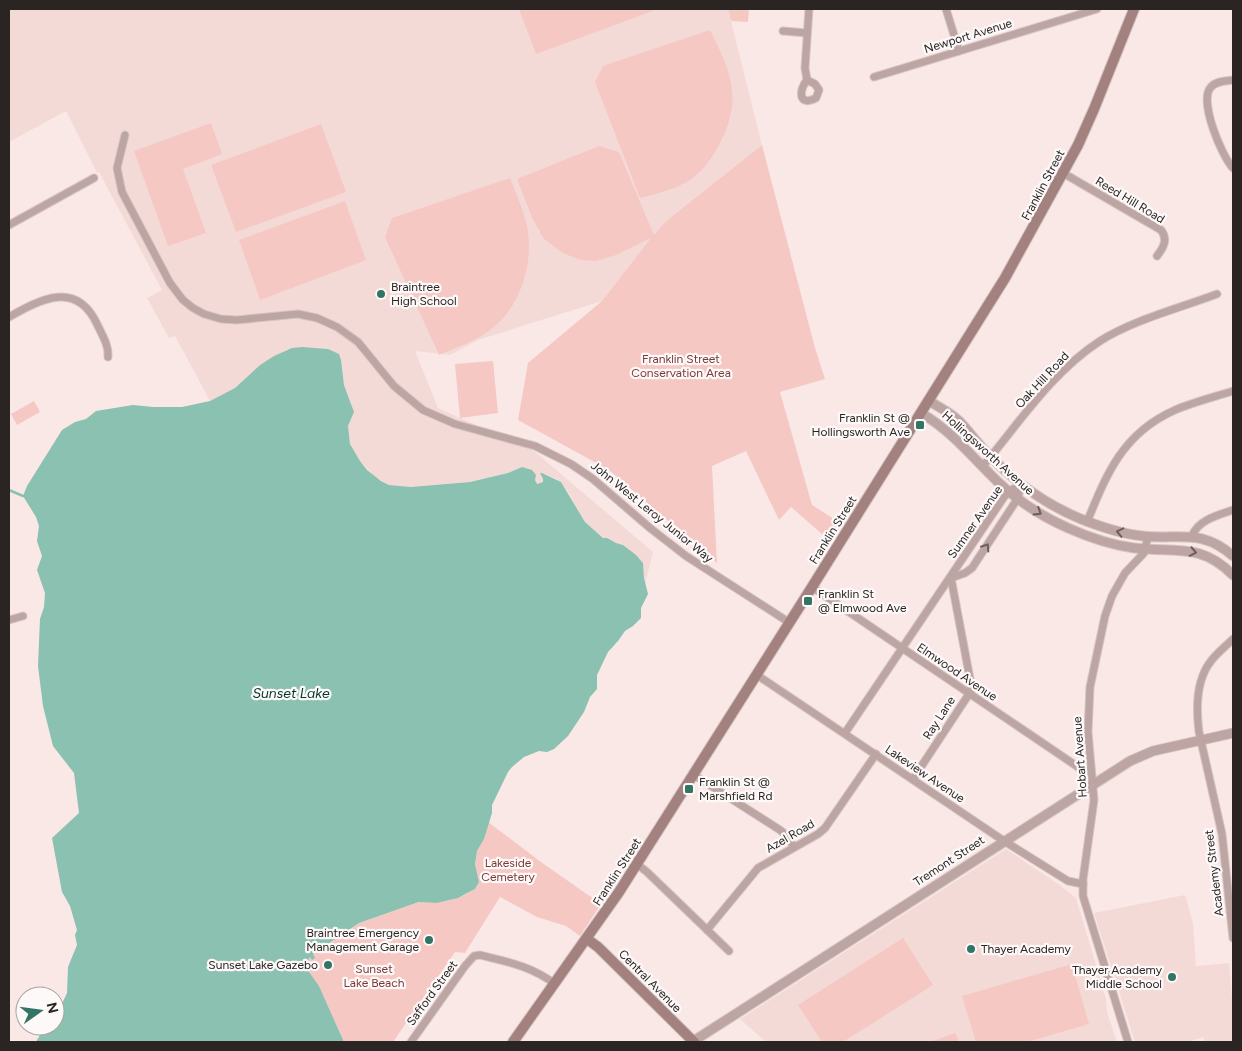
<svg xmlns="http://www.w3.org/2000/svg" width="1242" height="1051" font-family="Figtree,sans-serif">
	<rect width="100%" height="100%" fill="#fae8e7"/>
	<g fill="#f4dad7">
		<polygon points="9,9 728,9 762,145 666,221 602,301 478,340 450,355 415,351 438,408 534,451 653,552 645,584 643,563 641,560 623,545 616,543 604,538 595,531 585,522 567,490 557,479 545,474 540,473 543,480 543,482 537,484 522,467 508,473 470,482 411,487 389,485 374,476 360,461 350,444 348,426 351,419 352,406 344,385 342,370 328,349 302,347 286,350 260,365 235,388 210,401 175,336 169,338 147,298 162,290 99,172 97,173 66,111 9,142"/>
		<polygon points="1006,849 1061,886 1076,898 1106,999 1107,1012 1117,1042 766,1042 740,1019"/>
		<polygon points="1185,895 1193,923 1196,966 1229,963 1233,1011 1233,1042 1204,1042 1204,1037 1188,1042 1135,1042 1094,913"/>
	</g>
	<g fill="#f5c8c4">
		<polygon points="519,9 652,9 653,11 536,54"/>
		<polygon points="728,9 749,9 748,22 731,21"/>
		<path d="M710,30C719,49 730,68 732,90C734,105 730,121 724,135C703,179 686,187 640,198L595,82L603,66Z"/>
		<polygon points="211,123 222,154 183,169 206,233 168,246 134,151"/>
		<polygon points="321,124 346,192 236,232 211,165"/>
		<polygon points="762,145 815,348 825,379 780,392 812,505 842,524 830,541 791,507 779,520 746,451 712,466 717,563 609,470 518,420 528,363 602,301 651,238 616,255 596,261 580,260 563,253 544,239 532,218 517,179 599,146 619,152 654,235 666,221"/>
		<path d="M510,178C515,191 521,204 525,218C536,254 524,302 494,327C479,340 458,347 439,355L385,237L392,218Z"/>
		<polygon points="345,201 366,260 260,300 239,240"/>
		<polygon points="493,361 498,413 460,418 455,364"/>
		<polygon points="34,401 40,412 17,425 11,414"/>
		<polygon points="488,822 541,862 601,904 580,936 566,926 537,917 500,897 465,953 455,952 393,1042 344,1042 319,986 307,969 305,966 310,957 312,960 314,958 312,955 359,923 420,902 437,903 451,900 465,895 475,889 479,882 475,864 477,851 484,839"/>
		<polygon points="903,938 933,985 843,1042 822,1042 798,1005"/>
		<polygon points="1072,964 1089,1024 1027,1042 976,1042 962,996"/>
		<polygon points="955,1033 959,1042 930,1042"/>
	</g>
	<polygon fill="#8ac1b0" points="302,347 328,349 339,354 341,360 344,385 354,412 348,426 350,444 360,461 367,470 381,481 389,485 411,487 470,482 508,473 522,467 532,470 536,475 535,480 537,484 543,482 543,479 540,473 542,473 561,482 585,522 603,538 607,538 616,543 623,545 636,555 643,563 644,578 648,594 641,608 641,618 633,626 625,631 618,641 608,652 597,675 597,689 590,697 584,712 568,736 554,749 547,752 539,751 524,757 512,767 508,772 492,805 492,813 484,839 477,851 475,864 479,882 475,889 458,898 437,903 419,902 359,923 313,954 315,958 312,960 310,957 305,966 307,969 319,986 344,1042 36,1042 45,1026 55,1026 55,1014 60,1008 67,993 68,967 77,945 75,935 77,930 70,906 62,892 52,838 79,813 74,773 53,746 43,706 38,666 39,642 40,619 44,607 45,593 37,570 42,556 37,541 39,526 36,517 23,496 27,486 62,430 75,422 86,419 96,411 133,405 153,407 182,407 210,401 235,388 260,365 274,356 292,348"/>
	<g fill="none" stroke-linecap="round" stroke-linejoin="round">
		<polyline stroke="#8ac1b0" stroke-width="2.5" points="9,490 23,496"/>
		<defs>
			<g id="minor">
				<polyline points="946,9 959,51"/>
				<polyline points="783,31 807,33"/>
				<polyline points="874,77 1097,9"/>
				<polyline points="807,80 805,68 809,9"/>
				<path d="M807,80L815,84L819,90L816,98C799,107 798,91 807,80Z"/>
				<path d="M1233,80C1226,81 1216,81 1211,87C1198,100 1222,157 1233,168"/>
				<polyline points="125,135 117,168 122,192 170,283 183,300 193,308 204,314 221,319 237,320 298,314 317,318 337,327 358,342 394,386 423,410 455,424 535,446 571,464 593,479 650,528 686,556 790,623"/>
				<path d="M1063,173L1161,230C1168,239 1164,247 1157,256"/>
				<polyline points="9,225 94,178"/>
				<path d="M9,317C41,299 76,280 97,324C102,335 109,345 108,357"/>
				<path d="M983,466C1019,423 1052,372 1100,341C1133,320 1180,308 1217,294"/>
				<path d="M1087,522C1107,473 1123,433 1175,410C1193,402 1214,397 1233,391"/>
				<path d="M1192,536C1198,520 1218,515 1233,510"/>
				<polyline points="951,578 965,573 972,568 1018,498 1021,485"/>
				<polyline points="812,587 1078,767 1084,770 1091,770"/>
				<polyline points="9,620 23,616"/>
				<path d="M1233,639C1226,646 1217,653 1211,661C1196,680 1196,709 1199,732L1222,834L1233,938"/>
				<polyline points="757,675 1004,841 1068,881 1083,884"/>
				<polyline points="845,733 1004,497 1009,491 1021,485"/>
				<polyline points="694,775 780,830 786,835 794,847"/>
				<polyline points="913,779 971,691 971,684 951,578"/>
				<polyline points="637,864 647,872 729,951"/>
				<polyline points="707,930 758,868 818,834 825,828 876,754"/>
				<path d="M411,1042L465,966L474,956L480,955C508,962 531,966 555,984"/>
				<polyline points="1128,1042 1083,896 1083,879 1094,800 1088,732 1090,687 1105,616 1112,596 1125,573 1144,553 1148,536"/>
			</g>
			<g id="tertiary">
				<path d="M929,401C939,407 949,412 958,420C970,432 979,446 991,457C1017,484 1047,505 1081,519C1101,527 1122,534 1143,536C1179,540 1202,528 1233,556"/>
				<path d="M921,413C953,432 972,457 998,482C1018,501 1043,517 1068,528C1088,537 1112,545 1134,548C1175,553 1200,542 1233,575"/>
				<polyline points="692,1042 1130,761 1153,751 1233,733"/>
			</g>
			<g id="secondary">
				<polyline points="587,939 598,947 694,1042"/>
				<polyline points="513,1042 619,892 812,587 1005,278 1078,145 1094,109 1134,9"/>
			</g>
		</defs>
		<use href="#minor" stroke="#d5c5c4" stroke-width="9"/>
		<use href="#tertiary" stroke="#d5c5c4" stroke-width="11"/>
		<use href="#secondary" stroke="#d5c5c4" stroke-width="12"/>
		<use href="#minor" stroke="#bca5a2" stroke-width="7"/>
		<use href="#tertiary" stroke="#bca5a2" stroke-width="9"/>
		<use href="#secondary" stroke="#a3817e" stroke-width="10"/>
	</g>
	<defs><path id="oneway-chevron" d="M-2-3.5L2.5 0L-2 3.5" fill="none" stroke-width="1.6" stroke-linecap="round" stroke-linejoin="round" transform="scale(1.25)"/></defs>
	<g stroke="#6c5e5c">
		<use href="#oneway-chevron" transform="translate(1038 512) rotate(32)"/>
		<use href="#oneway-chevron" transform="translate(1120 532) rotate(-167)"/>
		<use href="#oneway-chevron" transform="translate(986 547) rotate(-57)"/>
		<use href="#oneway-chevron" transform="translate(1193 552) rotate(11)"/>
	</g>
	<g fill="#337564" stroke="#fdf9f9" stroke-width="2">
		<circle cx="381" cy="294" r="5"/>
		<rect x="915" y="420" width="10" height="10" rx="2.5"/>
		<rect x="803" y="596" width="10" height="10" rx="2.5"/>
		<rect x="684" y="784" width="10" height="10" rx="2.5"/>
		<circle cx="429" cy="940" r="5"/>
		<circle cx="971" cy="949" r="5"/>
		<circle cx="328" cy="965" r="5"/>
		<circle cx="1172" cy="977" r="5"/>
	</g>
	<g text-anchor="middle" stroke-width="4.5" stroke-linejoin="round" paint-order="stroke">
		<g font-size="12" fill="#2a2423" stroke="#fdf9f9">
			<text transform="translate(968 36) rotate(-17)" y="4">Newport Avenue</text>
			<text transform="translate(1043 185) rotate(-62)" y="4">Franklin Street</text>
			<text transform="translate(1130 200) rotate(31)" y="4">Reed Hill Road</text>
			<text transform="translate(1042 380) rotate(-47)" y="4">Oak Hill Road</text>
			<text transform="translate(988 453) rotate(42)" y="4">Hollingsworth Avenue</text>
			<text transform="translate(652 512) rotate(39)" y="4">John West Leroy Junior Way</text>
			<text transform="translate(975 522) rotate(-55)" y="4">Sumner Avenue</text>
			<text transform="translate(833 530) rotate(-58)" y="4">Franklin Street</text>
			<text transform="translate(957 672) rotate(34)" y="4">Elmwood Avenue</text>
			<text transform="translate(939 718) rotate(-57)" y="4">Ray Lane</text>
			<text transform="translate(1080 757) rotate(-94)" y="4">Hobart Avenue</text>
			<text transform="translate(925 774) rotate(34)" y="4">Lakeview Avenue</text>
			<text transform="translate(790 836) rotate(-30)" y="4">Azel Road</text>
			<text transform="translate(949 861) rotate(-33)" y="4">Tremont Street</text>
			<text transform="translate(617 872) rotate(-57)" y="4">Franklin Street</text>
			<text transform="translate(1214 873) rotate(-97)" y="4">Academy Street</text>
			<text transform="translate(650 981) rotate(45)" y="4">Central Avenue</text>
			<text transform="translate(432 993) rotate(-54)" y="4">Safford Street</text>
		</g>
		<g font-size="12" fill="#2a2423" stroke="#fdf9f9" text-anchor="start">
			<text x="391" y="291">Braintree<tspan x="391" dy="14">High School</tspan></text>
			<text x="910" y="422" text-anchor="end">Franklin St @<tspan x="910" dy="14">Hollingsworth Ave</tspan></text>
			<text x="818" y="598">Franklin St<tspan x="818" dy="14">@ Elmwood Ave</tspan></text>
			<text x="699" y="786">Franklin St @<tspan x="699" dy="14">Marshfield Rd</tspan></text>
			<text x="419" y="937" text-anchor="end">Braintree Emergency<tspan x="419" dy="14">Management Garage</tspan></text>
			<text x="981" y="953">Thayer Academy</text>
			<text x="318" y="969" text-anchor="end">Sunset Lake Gazebo</text>
			<text x="1162" y="974" text-anchor="end">Thayer Academy<tspan x="1162" dy="14">Middle School</tspan></text>
		</g>
		<g font-size="12" fill="#7b3936" stroke="#fdf9f9">
			<text x="681" y="363">Franklin Street<tspan x="681" dy="14">Conservation Area</tspan></text>
			<text x="508" y="867">Lakeside<tspan x="508" dy="14">Cemetery</tspan></text>
			<text x="374" y="973">Sunset<tspan x="374" dy="14">Lake Beach</tspan></text>
		</g>
		<g font-size="14" font-style="italic" fill="#03372c" stroke="#fdf9f9">
			<text x="291" y="698">Sunset Lake</text>
		</g>
	</g>
	<rect width="1242" height="1051" fill="none" stroke="#2a2423" stroke-width="20"/>
	<g transform="translate(40 1011) rotate(76)"><circle r="24" fill="#fdf9f9" stroke="#a9a4a3"/>
	<path d="M0-4L9 19L0 12L-9 19Z" fill="#337564"/>
	<text y="-8" font-size="14" font-weight="bold" text-anchor="middle" fill="#2a2423">N</text>
	</g>
</svg>
